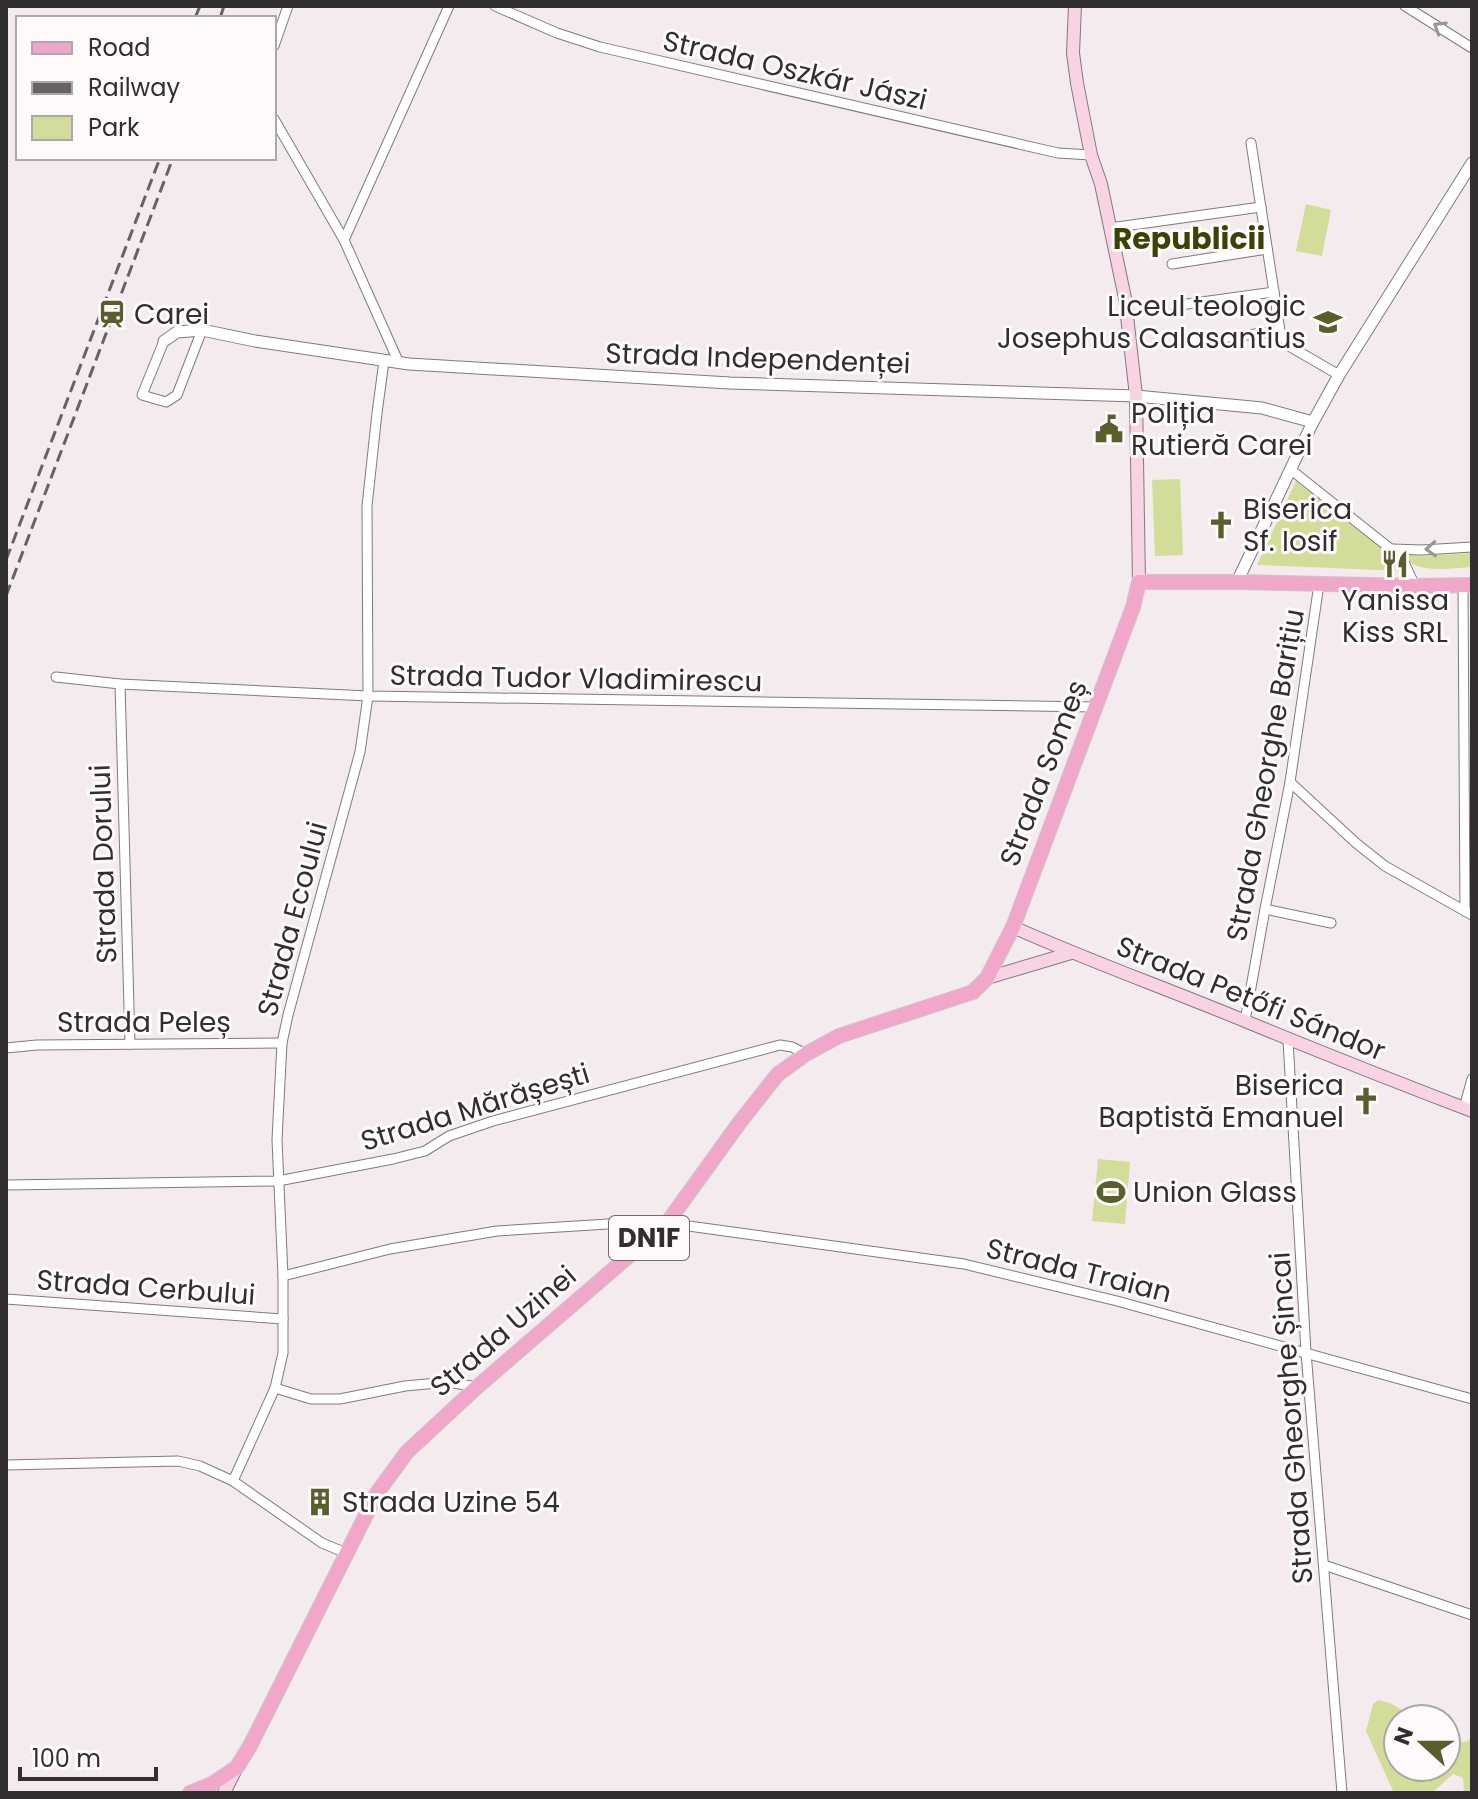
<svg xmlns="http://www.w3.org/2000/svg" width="1478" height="1799" font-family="Poppins,sans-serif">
	<rect width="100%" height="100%" fill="#f3ebee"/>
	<g fill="#d3dd9a">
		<polygon points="1306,204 1331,210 1322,256 1296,251"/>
		<polygon points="1180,479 1183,555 1155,556 1152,480"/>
		<polygon points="1296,481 1389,554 1403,571 1257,565"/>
		<path d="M1400,551L1420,556L1472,553V567C1449,568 1413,576 1400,551Z"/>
		<polygon points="1098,1159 1130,1162 1125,1224 1092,1221"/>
		<polygon points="1378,1700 1390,1703 1417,1719 1398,1719 1398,1767 1446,1767 1446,1739 1455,1743 1468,1741 1472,1736 1472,1793 1464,1793 1463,1778 1453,1774 1432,1793 1394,1793 1366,1731 1373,1704"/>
	</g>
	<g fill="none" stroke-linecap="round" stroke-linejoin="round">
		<defs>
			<g id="minor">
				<polyline points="495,6 557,33 600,47 1058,153 1091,155"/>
				<polyline points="1405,6 1472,48"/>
				<polyline points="274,46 288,6"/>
				<polyline points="274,119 344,240 399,363"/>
				<polyline points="1251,143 1280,331 1289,346 1339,375"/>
				<polyline points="1110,228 1261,207"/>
				<polyline points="344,240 449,6"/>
				<polyline points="1172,264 1267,249"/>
				<polyline points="1180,305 1274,292"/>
				<polyline points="164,341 142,395 166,402 177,395 202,330"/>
				<polyline points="1196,341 1280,331"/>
				<polyline points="1290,469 1402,558 1415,586"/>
				<polyline points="1392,549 1422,550 1472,547"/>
				<polyline points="1463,586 1465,911"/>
				<polyline points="56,677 120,684 368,696 1095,707"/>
				<polyline points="120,684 130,1044"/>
				<polyline points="1290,782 1356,843 1385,866 1472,915"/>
				<polyline points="1265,909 1331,923"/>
				<polyline points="1245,1021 1265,909 1290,782 1319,584"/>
				<polyline points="1288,1040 1306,1352 1342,1793"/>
				<polyline points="6,1048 37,1045 282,1043"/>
				<polyline points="1464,1108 1472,1079"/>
				<polyline points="6,1185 278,1181 393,1159 425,1151 449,1136 493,1121 780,1045 792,1047 806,1054"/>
				<polyline points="283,1276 390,1249 497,1231 640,1222 667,1223 964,1264 1117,1301 1472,1399"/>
				<polyline points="6,1299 283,1319"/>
				<polyline points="275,1388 311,1399 340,1399 405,1386 448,1382 477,1387"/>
				<polyline points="6,1465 178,1461 200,1466 233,1481 322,1543 346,1553"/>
				<polyline points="233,1481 275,1388 283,1353 283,1276 277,1140 282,1043 288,1015 360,752 368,696 367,506 377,413 384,361"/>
				<polyline points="1324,1565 1472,1615"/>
			</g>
			<g id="tertiary">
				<polyline points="164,341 177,332 202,330 255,341 409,364 730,383 1136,396 1262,408 1313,422"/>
				<polyline points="1237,582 1313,422 1339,375 1472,163"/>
			</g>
			<g id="secondary">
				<polyline points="1075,6 1073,53 1077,83 1091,155 1101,184 1125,298 1136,396 1139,582"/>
				<path d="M1013,927C1089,961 1168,989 1245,1021C1320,1052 1396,1082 1472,1111"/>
				<polyline points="987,978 1071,953"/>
				<polyline points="224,1793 237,1767"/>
			</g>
			<polyline id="primary" points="190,1793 212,1784 237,1767 250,1746 377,1493 407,1452 477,1387 667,1223 740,1122 778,1074 806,1054 839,1036 973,992 987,978 1013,927 1133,607 1139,582 1237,582 1415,586 1472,585"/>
		</defs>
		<use href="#minor" stroke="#817a7c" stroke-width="11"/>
		<use href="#tertiary" stroke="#817a7c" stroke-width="13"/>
		<use href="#secondary" stroke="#817a7c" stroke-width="14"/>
		<use href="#primary" stroke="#c9c9c9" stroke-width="16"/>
		<use href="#minor" stroke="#fff" stroke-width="9"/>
		<use href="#tertiary" stroke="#fff" stroke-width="11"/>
		<use href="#secondary" stroke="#f8d3e4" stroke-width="12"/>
		<use href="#primary" stroke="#f1a7ca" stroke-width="14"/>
		<g stroke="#676364" stroke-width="3" stroke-dasharray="12 6" stroke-linecap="butt">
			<polyline points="195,18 200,6"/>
			<polyline points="220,18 224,6"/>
			<polyline points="6,560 160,158"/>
			<polyline points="6,596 173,158"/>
		</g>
	</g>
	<defs><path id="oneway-chevron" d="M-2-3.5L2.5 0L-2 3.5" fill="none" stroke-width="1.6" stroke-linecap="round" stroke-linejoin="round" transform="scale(2)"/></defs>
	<g stroke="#989697">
		<use href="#oneway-chevron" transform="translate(1439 27) rotate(-148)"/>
		<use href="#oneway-chevron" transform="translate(1431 549) rotate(177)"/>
	</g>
	<defs>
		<symbol id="station-bare" viewBox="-9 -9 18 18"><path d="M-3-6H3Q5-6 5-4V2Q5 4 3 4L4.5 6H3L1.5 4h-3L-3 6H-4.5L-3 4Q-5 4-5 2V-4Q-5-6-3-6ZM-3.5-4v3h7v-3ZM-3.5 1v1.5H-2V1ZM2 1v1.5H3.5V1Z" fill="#585e2c" stroke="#fef9fb" stroke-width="2.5" paint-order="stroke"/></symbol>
		<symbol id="university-bare" viewBox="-9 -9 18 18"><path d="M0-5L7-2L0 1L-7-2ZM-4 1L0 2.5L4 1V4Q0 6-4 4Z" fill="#585e2c" stroke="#fef9fb" stroke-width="2.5" paint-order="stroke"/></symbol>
		<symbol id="civic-bare" viewBox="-9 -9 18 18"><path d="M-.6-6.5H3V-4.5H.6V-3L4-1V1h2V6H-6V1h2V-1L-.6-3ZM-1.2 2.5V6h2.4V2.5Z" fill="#585e2c" stroke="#fef9fb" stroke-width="2.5" paint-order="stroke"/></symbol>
		<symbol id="church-bare" viewBox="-9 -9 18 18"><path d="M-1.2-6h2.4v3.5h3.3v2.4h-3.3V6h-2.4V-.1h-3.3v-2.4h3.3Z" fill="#585e2c" stroke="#fef9fb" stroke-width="2.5" paint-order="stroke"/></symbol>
		<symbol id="restaurant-bare" viewBox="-9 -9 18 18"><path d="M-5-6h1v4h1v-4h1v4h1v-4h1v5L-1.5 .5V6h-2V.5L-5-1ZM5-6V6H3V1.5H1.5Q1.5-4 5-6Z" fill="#585e2c" stroke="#fef9fb" stroke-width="2.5" paint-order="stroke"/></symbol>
		<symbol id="stadium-bare" viewBox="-9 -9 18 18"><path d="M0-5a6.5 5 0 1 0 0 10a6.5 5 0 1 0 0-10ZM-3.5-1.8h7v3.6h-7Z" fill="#585e2c" stroke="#fef9fb" stroke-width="2.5" paint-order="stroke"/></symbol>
		<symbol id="building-bare" viewBox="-9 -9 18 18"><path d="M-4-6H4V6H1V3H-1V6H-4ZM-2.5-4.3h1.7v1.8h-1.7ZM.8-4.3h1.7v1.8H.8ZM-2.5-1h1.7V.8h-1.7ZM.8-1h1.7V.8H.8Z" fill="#585e2c" stroke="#fef9fb" stroke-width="2.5" paint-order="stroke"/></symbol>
	</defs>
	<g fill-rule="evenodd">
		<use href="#station-bare" x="92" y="294" width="40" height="40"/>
		<use href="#university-bare" x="1308" y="302" width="40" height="40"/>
		<use href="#civic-bare" x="1089" y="409" width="40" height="40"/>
		<use href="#church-bare" x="1201" y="505" width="40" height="40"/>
		<use href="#restaurant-bare" x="1375" y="544" width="40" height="40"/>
		<use href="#church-bare" x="1346" y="1081" width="40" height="40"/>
		<use href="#stadium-bare" x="1091" y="1172" width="40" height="40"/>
		<use href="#building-bare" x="300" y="1482" width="40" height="40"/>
	</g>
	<g text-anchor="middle" stroke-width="6" stroke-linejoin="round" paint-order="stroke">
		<rect fill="#fef9fb" stroke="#6e6b6c" stroke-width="2" x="609" y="1216" width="80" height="44" rx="6"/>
		<g font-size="26" font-weight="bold" fill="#312e2f">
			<text x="649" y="1247">DN1F</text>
		</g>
		<g font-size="28" fill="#312e2f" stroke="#fef9fb">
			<text transform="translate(795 70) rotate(13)" y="10">Strada Oszkár Jászi</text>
			<text transform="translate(758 358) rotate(2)" y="10">Strada Independenței</text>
			<text transform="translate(576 678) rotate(1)" y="10">Strada Tudor Vladimirescu</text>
			<text transform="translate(1043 773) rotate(-69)" y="10">Strada Someș</text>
			<text transform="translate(1265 775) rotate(-80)" y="10">Strada Gheorghe Barițiu</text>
			<text transform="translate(103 864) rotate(-92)" y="10">Strada Dorului</text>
			<text transform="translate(292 919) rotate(-75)" y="10">Strada Ecoului</text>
			<text transform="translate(1251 998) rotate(22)" y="10">Strada Petőfi Sándor</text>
			<text x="144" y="1032">Strada Peleș</text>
			<text transform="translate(475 1107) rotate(-17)" y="10">Strada Mărășești</text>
			<text transform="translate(1079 1270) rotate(14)" y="10">Strada Traian</text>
			<text transform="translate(146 1287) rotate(4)" y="10">Strada Cerbului</text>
			<text transform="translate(503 1331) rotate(-41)" y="10">Strada Uzinei</text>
			<text transform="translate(1291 1418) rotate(-94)" y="10">Strada Gheorghe Șincai</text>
		</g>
		<g font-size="28" fill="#312e2f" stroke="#fef9fb" text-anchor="start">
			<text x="1306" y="316" text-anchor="end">Liceul teologic<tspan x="1306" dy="32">Josephus Calasantius</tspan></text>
			<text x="134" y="324">Carei</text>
			<text x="1131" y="423">Poliția<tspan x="1131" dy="32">Rutieră Carei</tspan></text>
			<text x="1243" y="519">Biserica<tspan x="1243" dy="32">Sf. Iosif</tspan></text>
			<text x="1395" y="610" text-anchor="middle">Yanissa<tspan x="1395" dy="32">Kiss SRL</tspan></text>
			<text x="1344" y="1095" text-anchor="end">Biserica<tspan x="1344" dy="32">Baptistă Emanuel</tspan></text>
			<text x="1133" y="1202">Union Glass</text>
			<text x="342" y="1512">Strada Uzine 54</text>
		</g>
		<g font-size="30" font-weight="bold" fill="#3c4203" stroke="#fef9fb">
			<text x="1189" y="249">Republicii</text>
		</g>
	</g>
	<rect width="1478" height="1799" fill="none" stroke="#312e2f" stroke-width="16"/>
	<rect x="16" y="16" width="260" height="144" fill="#fef9fb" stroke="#aca8a9" stroke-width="2"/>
	<rect x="32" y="42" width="40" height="12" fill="#f1a7ca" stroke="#aca8a9" stroke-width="2"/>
	<text x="88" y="56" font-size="24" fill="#312e2f">Road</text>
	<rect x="32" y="82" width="40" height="12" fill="#676364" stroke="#aca8a9" stroke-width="2"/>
	<text x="88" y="96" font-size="24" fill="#312e2f">Railway</text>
	<rect x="32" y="116" width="40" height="24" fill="#d3dd9a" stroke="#aca8a9" stroke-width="2"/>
	<text x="88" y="136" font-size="24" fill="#312e2f">Park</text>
	<g transform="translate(1422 1743) rotate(291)"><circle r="38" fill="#fef9fb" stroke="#aca8a9" stroke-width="2"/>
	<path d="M0-6L14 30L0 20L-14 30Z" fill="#585e2c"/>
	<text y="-12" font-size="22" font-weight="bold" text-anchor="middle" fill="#312e2f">N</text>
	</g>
	<path d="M20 1767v12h136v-12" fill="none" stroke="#312e2f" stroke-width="4"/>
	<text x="32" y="1767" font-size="24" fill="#312e2f" stroke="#fef9fb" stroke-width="6" paint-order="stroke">100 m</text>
</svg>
